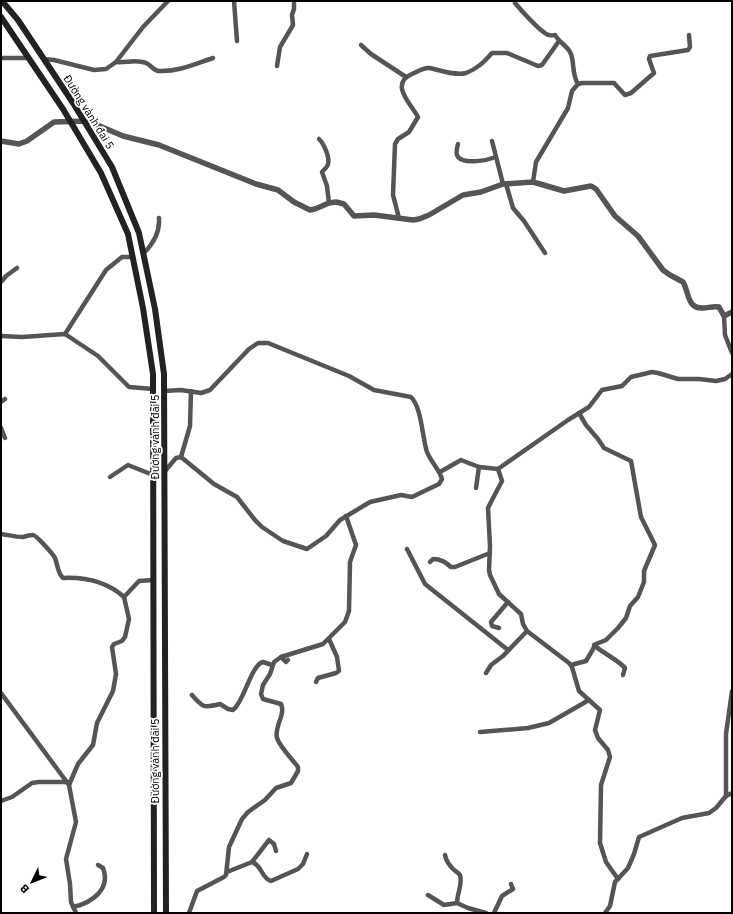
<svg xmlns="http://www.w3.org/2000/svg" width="733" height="914" font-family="'IBM Plex Sans',sans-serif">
	<rect width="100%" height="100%" fill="#fff"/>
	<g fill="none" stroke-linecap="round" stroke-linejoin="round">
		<g stroke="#555" stroke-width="4.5">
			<polyline points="234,1 237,41"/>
			<path d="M515,3C520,9 542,34 549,35C550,36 554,35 555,35C559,42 566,45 570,52C575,60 571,73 578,84"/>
			<polyline points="361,45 371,54 406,77"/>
			<polyline points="1,58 29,58"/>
			<polyline points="44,59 54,60 94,70 106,69 116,62 143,27 168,1"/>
			<path d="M116,62C126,63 136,59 146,63C151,65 154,71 159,71C178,72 195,64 213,58"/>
			<polyline points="277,66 280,47 293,25 292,15 294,9 294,1"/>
			<path d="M319,139C324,144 330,157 328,164C328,166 324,170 322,172L327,186L329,203"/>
			<polyline points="492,141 503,184"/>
			<path d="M458,144C457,148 455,154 458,157C465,165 488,160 496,157"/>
			<polyline points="533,182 536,162 568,108 572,91 578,84 582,83 614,83 625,95 631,93 654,73 649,59 650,56 688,50 690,47 689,35"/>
			<polyline points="506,184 513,208 524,221 545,253"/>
			<path d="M399,218L393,195L395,144L398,139L409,132L418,117C411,104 389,84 412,74C417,72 424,67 429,68C440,70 454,76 466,73C477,69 484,62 492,53H507L538,66L542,65L559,41"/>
			<path d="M144,253C153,244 160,232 159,218"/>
			<polyline points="1,282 6,276 17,268"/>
			<polyline points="724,316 725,335 732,353"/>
			<polyline points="65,334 106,270 122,257 132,257"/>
			<polyline points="1,336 22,337 65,334 98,356 129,387 153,389"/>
			<path d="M164,391L181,390L201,393L210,390L249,349L258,343H268L349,376L374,390L411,397C422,408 422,437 427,452C431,462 439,469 442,479L439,484L412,497L401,495L370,502L340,520L326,536L307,549L283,541L262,527L255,520L237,497L214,484L181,457L176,458L165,471"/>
			<polyline points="1,402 5,399"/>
			<polyline points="1,428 5,438"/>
			<polyline points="181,457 190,426 191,391"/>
			<polyline points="498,469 502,481 492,500 488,508 490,546 489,570 490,575 499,594 521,614 523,624 527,631 569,663 572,667 579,691 600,710 595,730 598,738 608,750 610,757 601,785 600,843 606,862 618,879"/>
			<polyline points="440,472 461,460 479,467 498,469 568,420 589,407 602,390 622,386 631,377 652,372 658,373 678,379 699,379 716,381 725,379 732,374"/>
			<polyline points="110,477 128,465 153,475"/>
			<polyline points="476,488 479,467"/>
			<path d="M1,534C8,535 16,537 23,537C26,536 30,535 33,535C36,535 53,554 55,558C58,565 57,572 63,578C85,577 107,582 124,597"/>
			<polyline points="407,549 425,584 508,650"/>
			<path d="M430,562L433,559C441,559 445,562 451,567H455L490,553"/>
			<polyline points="499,628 492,626 491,622 508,602"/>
			<path d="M594,645C604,654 617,659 625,668L623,675"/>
			<polyline points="281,657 286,662 288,660"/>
			<polyline points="571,665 586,661 596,644 606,640 618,628 626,618 630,606 638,597 644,582 644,571 655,545 641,517 631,461 604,448 598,439 586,425 579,413"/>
			<polyline points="486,673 491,665 503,656 527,631"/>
			<polyline points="316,682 318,678 336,673 339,671 337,657 329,639"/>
			<polyline points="1,693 69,785 76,822 66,859 70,884 71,902 76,913"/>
			<path d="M192,695C203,708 204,708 220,704L228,709L233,710C244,702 251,665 263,662L272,665"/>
			<polyline points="480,732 528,728 549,723 589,700"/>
			<polyline points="69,785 78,764 93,745 97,723 113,691 116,674 112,647 114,644 122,641 125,637 129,619 124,597 139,581 153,580"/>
			<polyline points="726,796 726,734 732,691"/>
			<polyline points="1,801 12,797 32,783 39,782 68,782"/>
			<path d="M445,855C446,860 449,865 453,869C455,871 458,872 460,875C463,883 457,894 457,903"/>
			<polyline points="252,862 269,840 274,844 276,851"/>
			<path d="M227,872L252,862C262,865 261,878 271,881L298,869L303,864L307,854"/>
			<polyline points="428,895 444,905 457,903 468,908 486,913"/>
			<path d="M73,907C92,903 111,889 103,868L98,865"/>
			<path d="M189,913L197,891L224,877L226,875L229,847L242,819L248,812L265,800L276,788L291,783L298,771V767C292,759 280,747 277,738C274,726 286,715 281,704L263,699L261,694L263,685L270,674L274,662L281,657L323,644L345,622L349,611L350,562L356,545L346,516"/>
			<polyline points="494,913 502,896 513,889 511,884"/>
			<polyline points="605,913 610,906 615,882 628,868 634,854 639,837 682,818 709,813 716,808 726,796 732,793"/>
		</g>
		<path stroke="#555" stroke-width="5.5" d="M1,141L19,144L27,141L54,122L88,121L123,136L159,145L256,184L278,190L294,202L310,210L315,209L329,203L336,202L344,204L354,216L374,215L413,220L419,219L429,215L463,195L481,192L503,184L533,182L564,191L591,186L596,189L615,216L638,236L663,270L670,275L683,282C689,292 687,309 703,308C708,308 713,306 719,307L724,316L732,312"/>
		<g stroke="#222" stroke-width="6">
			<polyline points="2,1 18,20 73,103 112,167 139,233 155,309 164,374 166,913"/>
			<polyline points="1,17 63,109 101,173 128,234 143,308 153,374 154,913"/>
		</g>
	</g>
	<g text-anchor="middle" stroke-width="3.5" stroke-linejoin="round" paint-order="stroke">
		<g font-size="11" fill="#000" stroke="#fff">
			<text transform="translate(89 112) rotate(58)" y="4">Đường vành đai 5</text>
			<text transform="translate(155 437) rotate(-90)" y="4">Đường vành đai 5</text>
			<text transform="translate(155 761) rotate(-90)" y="4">Đường vành đai 5</text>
		</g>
	</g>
	<rect width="733" height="914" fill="none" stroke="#000000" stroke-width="4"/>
	<g transform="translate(32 882) rotate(227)" stroke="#ffffff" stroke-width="3" paint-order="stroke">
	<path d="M0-3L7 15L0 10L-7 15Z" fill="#000000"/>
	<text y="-6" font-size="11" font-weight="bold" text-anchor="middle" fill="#000000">B</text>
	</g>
</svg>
